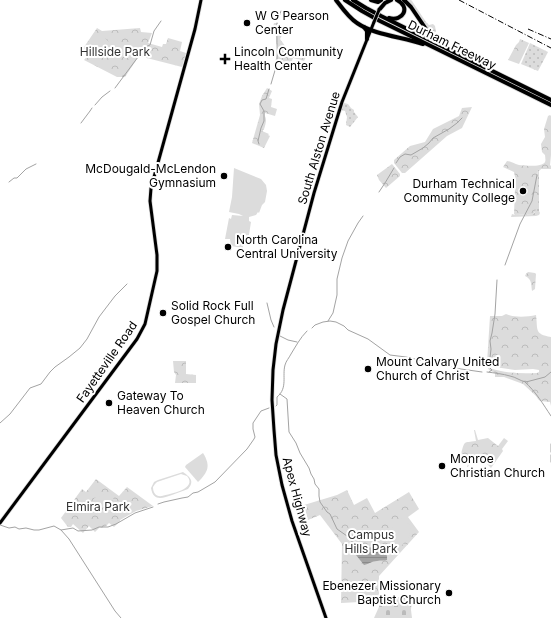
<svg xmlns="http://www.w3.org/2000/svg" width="551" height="618" font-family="Inter,sans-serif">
	<defs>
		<pattern id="grass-dots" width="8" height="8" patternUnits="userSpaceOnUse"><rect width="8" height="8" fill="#dcdcdc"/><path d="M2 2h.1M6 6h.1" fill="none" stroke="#bbb" stroke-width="1.8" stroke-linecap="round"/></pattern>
		<pattern id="forest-crowns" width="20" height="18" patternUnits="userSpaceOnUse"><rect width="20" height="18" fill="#dcdcdc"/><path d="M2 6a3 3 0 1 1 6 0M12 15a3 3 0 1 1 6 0" fill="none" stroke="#bbb"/></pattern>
		<pattern id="cemetery-stones" width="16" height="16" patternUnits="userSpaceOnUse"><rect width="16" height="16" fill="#dcdcdc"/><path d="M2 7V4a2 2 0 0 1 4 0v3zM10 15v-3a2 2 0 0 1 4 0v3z" fill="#bbb"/></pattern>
		<pattern id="water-rules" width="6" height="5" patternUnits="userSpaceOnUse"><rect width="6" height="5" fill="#a3a3a3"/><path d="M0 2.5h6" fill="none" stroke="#8b8b8b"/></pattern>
	</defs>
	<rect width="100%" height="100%" fill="#fff"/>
	<g fill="url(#grass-dots)">
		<polygon points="530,43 548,52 538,71 521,64"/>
		<polygon points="344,103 348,104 351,108 354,110 354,112 358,117 350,127 346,125 347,117 345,111 341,110"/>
		<polygon points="540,169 551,169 541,169 539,171 539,211 540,213 539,215 536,216 511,217 512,214 515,215 533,214 535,212 538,172 538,170"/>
	</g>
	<g fill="url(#forest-crowns)">
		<polygon points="406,0 411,0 412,1 426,22 429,25 433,24 435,26 436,32 432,33 430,32"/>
		<polygon points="274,23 278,23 277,30 278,32 283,33 280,39 288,50 308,47 307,55 304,61 293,58 290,66 289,67 275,62 279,48 276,43 277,35 275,32 272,31"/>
		<polygon points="97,28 102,31 140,28 141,32 152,33 148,43 162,47 163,44 166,44 168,38 182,42 180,51 186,53 182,67 139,56 125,77 117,77 84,60 89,54 82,50"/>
		<polygon points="520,39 529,43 519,64 508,60 516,45 519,42"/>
		<path d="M267,88L272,91L269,98L272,99L271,107L277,109L275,116L265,113C264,116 266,117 266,120C266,122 265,127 264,129L262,131L269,134L268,135L270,136L264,148L252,143L260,115L259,104L262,96Z"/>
		<polygon points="472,107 462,128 447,136 405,173 402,173 394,163 394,160 410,146 425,142 433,129 459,116 462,108"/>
		<path d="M550,115L551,116V155L550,165L551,166V169H541L538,170C536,184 543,204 533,214L515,215L514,214L515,188L501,187L499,188L495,189L496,183L512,185L514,183L515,177L514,172L503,167L507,161C511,161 514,164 519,165C525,166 543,167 545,162C546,160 545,157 545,155L542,152L541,144L545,137L544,129L548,116Z"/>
		<polygon points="392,164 400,174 400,176 386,188 379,180 377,175"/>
		<path d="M528,272L535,273L536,274L535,289L532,291C531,284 532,279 525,276L526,274Z"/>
		<path d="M506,314C515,318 527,317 536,315C538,330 534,334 551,337V406L550,402L540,401L538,399L536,396L523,384L504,377H495V373L489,370L488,368H489C505,373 520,374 537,373L539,372V370L533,369L515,370L488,366L487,363L490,316H502Z"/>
		<polygon points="173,361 186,361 186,374 196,375 196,383 175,383 176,375 174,372"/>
		<path d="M474,430H475L478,440L488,438L498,446L504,438L508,441L502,449L503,451L491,468C486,462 480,459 472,457L468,467H467L470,457L461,454C465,440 463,443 476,441Z"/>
		<polygon points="96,479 119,496 127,487 153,506 136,511 120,520 120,521 114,527 109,523 106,526 101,528 100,527 95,532 89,526 83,533 73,524 71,527 68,527 61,518 82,489 86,492"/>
		<polygon points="347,490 354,505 367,498 375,513 409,492 419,509 408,517 419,532 379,576 379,601 341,603 342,544 320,515 308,520 304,505 337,495"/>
	</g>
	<polygon fill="url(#cemetery-stones)" points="395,597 410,597 412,598 411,610 412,618 374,618 382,600 390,600"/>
	<g fill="#dcdcdc" fill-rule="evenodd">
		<polygon points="100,33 111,44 112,48 106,52 98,54 89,45 97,34"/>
		<polygon points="234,168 261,179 266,185 267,191 265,202 262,205 259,213 258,212 256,215 249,217 249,221 251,222 248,241 247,241 246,243 243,246 243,248 231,246 230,239 225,239 229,218 231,219 232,215 243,216 239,214 229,212 232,197"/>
		<path d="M203,453C211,466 208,472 198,482L185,467L186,465Z"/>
		<path d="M183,472C190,477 195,481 188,489C183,491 177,493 172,495C163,498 153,502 151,488L154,482L158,480ZM181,474L187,476C198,489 170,494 162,496C156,497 153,493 153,487L155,484L157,482Z"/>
		<polygon points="111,492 114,500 97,506 94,498"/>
		<path d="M400,518C406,520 410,524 411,531L408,538L399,549L389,532Z"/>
	</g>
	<path fill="url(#water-rules)" d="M359,544L385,552L387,556V560C384,561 381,560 377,561C372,561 369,564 364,565L356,555L350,554Z"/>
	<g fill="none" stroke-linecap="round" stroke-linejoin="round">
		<g stroke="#a3a3a3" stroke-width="1">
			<polyline points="278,20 281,11"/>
			<path d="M277,23C276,36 278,49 277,61"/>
			<polyline points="271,84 276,67"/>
			<polyline points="115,88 138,57 140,48 145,47 150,45 154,31 161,21"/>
			<polyline points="95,105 102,97 110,91"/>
			<polyline points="81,123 90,111 92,108"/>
			<polyline points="259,144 258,141 261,128 264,121 264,111 260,104 262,100 266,99 269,89"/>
			<polyline points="396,163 400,157 405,154 411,155 423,148 429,143 433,138 449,129 457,123 462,118"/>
			<polyline points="9,182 14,178 17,178 26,169 36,164"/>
			<polyline points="379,192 385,183 394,168"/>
			<polyline points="505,265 520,224 532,201 537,175"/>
			<polyline points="267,303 271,320 274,327"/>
			<polyline points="328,321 333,313 337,295 337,279 342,258 348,241 358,223 363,216"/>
			<polyline points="312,328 315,325 323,322 330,321 336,322 344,326 348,330 368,339 390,355 406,357 461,369 482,372"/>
			<polyline points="280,336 288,340 297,342"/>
			<path d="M487,372C495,373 503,374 510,376C516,377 520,381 526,382L545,377L551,372"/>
			<polyline points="489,372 492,370 489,367 491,349 490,341 492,333 495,314 497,280"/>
			<path d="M525,382C536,392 543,404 551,416"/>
			<polyline points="280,394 287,399 289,432 296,443 300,453 309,468 311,474 314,479 315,484 319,489 319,496 320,502 327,512 330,514 337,529 347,536 356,546"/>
			<path d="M276,406L277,405V397C288,388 282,376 285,365C286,361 289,358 291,354C296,346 300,338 307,331"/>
			<polyline points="0,423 10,414 30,388 41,384 50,372 55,367 69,357 80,348 87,339 99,317 115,296 127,284"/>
			<polyline points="551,444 551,452"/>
			<polyline points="551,455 551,462"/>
			<polyline points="158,504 164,502 182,498 188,497 193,493 198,492 215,482 247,449 254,439 255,437 253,429 253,423 261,411 269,408"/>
			<polyline points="0,525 9,528 15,527 19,529 26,528 34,530 39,530 54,526 61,530 73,528 78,531 92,530 99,527 108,527 116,524 135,513 153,507"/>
			<polyline points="61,530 69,539 115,611 121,618"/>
		</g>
		<defs>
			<g id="major">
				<polyline points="0,523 137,339 145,324 157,271 157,255 150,201 151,188 195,29 201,0"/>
				<polyline points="326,618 292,521 282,485 276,455 274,430 272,400 273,370 276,344 283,310 314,193 342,102 374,22"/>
			</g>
			<g id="highway">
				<path d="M336,0C342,8 349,18 357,23C374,35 403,37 423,44"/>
				<polyline points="345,0 362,11 380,21 551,105"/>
				<polyline points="353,0 366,8 381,16 551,100"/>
				<polyline points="371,0 378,2 381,0"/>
				<polyline points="404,0 411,7 428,32 442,44"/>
				<polyline points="379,10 385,3 391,0"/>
				<path d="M389,18C403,22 411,7 397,0"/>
				<polyline points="364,27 367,31 367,39"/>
			</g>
		</defs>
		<use href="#major" stroke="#dbdbdb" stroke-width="4.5"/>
		<use href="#highway" stroke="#dbdbdb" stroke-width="5.5"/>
		<use href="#major" stroke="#000" stroke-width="3"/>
		<use href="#highway" stroke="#000" stroke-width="4"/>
		<g stroke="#000" stroke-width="1" stroke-dasharray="6 2 1 2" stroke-linecap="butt">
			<polyline points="459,0 551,48"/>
			<polyline points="528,29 551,39"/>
		</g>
		<defs>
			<polyline id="major-bridge" points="374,22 379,10"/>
		</defs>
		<use href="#major-bridge" stroke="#dbdbdb" stroke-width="4.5" stroke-linecap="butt"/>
		<use href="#major-bridge" stroke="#000" stroke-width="3"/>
	</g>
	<g fill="#000" stroke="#fff" stroke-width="1.5">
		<circle cx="247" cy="23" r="4"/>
		<path d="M223 53h4v4h4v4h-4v4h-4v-4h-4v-4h4z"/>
		<circle cx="224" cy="176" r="4"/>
		<circle cx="523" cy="191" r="4"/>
		<circle cx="228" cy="247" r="4"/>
		<circle cx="163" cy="313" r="4"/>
		<circle cx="368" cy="369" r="4"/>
		<circle cx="109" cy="403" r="4"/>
		<circle cx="442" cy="466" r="4"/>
		<circle cx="449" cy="593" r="4"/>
	</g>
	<g text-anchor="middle" stroke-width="4" stroke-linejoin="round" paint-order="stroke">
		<g font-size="12" fill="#000" stroke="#fff" text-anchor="start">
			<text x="255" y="20">W G Pearson<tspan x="255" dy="14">Center</tspan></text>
			<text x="234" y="56">Lincoln Community<tspan x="234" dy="14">Health Center</tspan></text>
			<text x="216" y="173" text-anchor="end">McDougald-McLendon<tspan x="216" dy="14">Gymnasium</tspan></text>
			<text x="515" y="188" text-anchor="end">Durham Technical<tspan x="515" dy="14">Community College</tspan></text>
			<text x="236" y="244">North Carolina<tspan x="236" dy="14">Central University</tspan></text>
			<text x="171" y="310">Solid Rock Full<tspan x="171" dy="14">Gospel Church</tspan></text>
			<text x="376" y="366">Mount Calvary United<tspan x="376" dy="14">Church of Christ</tspan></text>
			<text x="117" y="400">Gateway To<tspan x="117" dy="14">Heaven Church</tspan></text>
			<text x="450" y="463">Monroe<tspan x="450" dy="14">Christian Church</tspan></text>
			<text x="441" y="590" text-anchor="end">Ebenezer Missionary<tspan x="441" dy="14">Baptist Church</tspan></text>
		</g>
		<g font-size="12" fill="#000" stroke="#fff">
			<text transform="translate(452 45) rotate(26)" y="4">Durham Freeway</text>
			<text transform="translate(319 148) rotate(-73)" y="4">South Alston Avenue</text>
			<text transform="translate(107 362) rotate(-55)" y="4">Fayetteville Road</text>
			<text transform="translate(297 497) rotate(75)" y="4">Apex Highway</text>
		</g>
		<g font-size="12" fill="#333" stroke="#fff">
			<text x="115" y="56">Hillside Park</text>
			<text x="98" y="511">Elmira Park</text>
			<text x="371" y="539">Campus<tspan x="371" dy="14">Hills Park</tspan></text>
		</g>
	</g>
</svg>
